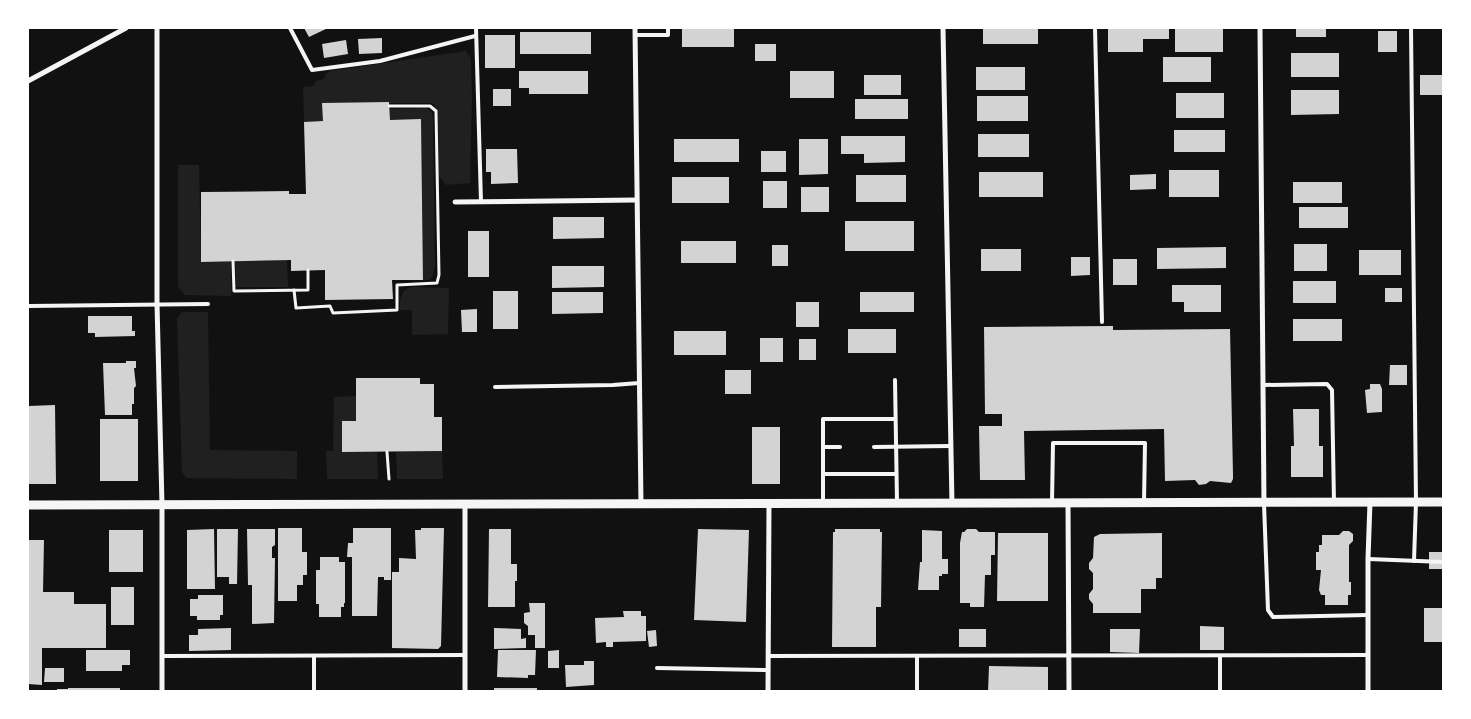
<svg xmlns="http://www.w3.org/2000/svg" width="1471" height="719" font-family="'Fira Sans Condensed',sans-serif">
	<rect width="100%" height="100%" fill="#111"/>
	<g fill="#202020">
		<polygon points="466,51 471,59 472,97 470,183 446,185 439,176 438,113 435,105 431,103 323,103 323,121 304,122 303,87 313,86 316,81 324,79 326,74 330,71"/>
		<polygon points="426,108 431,111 433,117 435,268 432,277 429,280 423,280 421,120 390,120 389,109"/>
		<polygon points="178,165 199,165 201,262 231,261 231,296 185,295 178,287"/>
		<polygon points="287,260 288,287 236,287 235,261"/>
		<path d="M412,287L449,288L448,334L412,335V310H400C400,299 400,290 412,287Z"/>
		<polygon points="182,312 208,312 210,450 297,451 297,479 186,478 182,472 177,318"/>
		<polygon points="356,396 356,421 342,421 342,452 377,452 378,479 327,479 326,451 333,451 334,397"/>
		<polygon points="442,451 443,479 397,479 396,452"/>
	</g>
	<g fill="#d3d3d3">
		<polygon points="304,28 328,28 309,37"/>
		<rect x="682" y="28" width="52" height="19"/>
		<rect x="983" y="28" width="55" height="16"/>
		<polygon points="1108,28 1169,28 1169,39 1143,39 1143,52 1108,52"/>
		<rect x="1175" y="28" width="48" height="24"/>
		<rect x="1296" y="28" width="30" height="9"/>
		<rect x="1378" y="31" width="19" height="21"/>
		<rect x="520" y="32" width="71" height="22"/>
		<rect x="485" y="35" width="30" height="33"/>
		<polygon points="382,38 382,53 359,54 358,39"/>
		<polygon points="346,40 348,54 324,58 322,44"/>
		<rect x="755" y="44" width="21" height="17"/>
		<rect x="1291" y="53" width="48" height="24"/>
		<rect x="1163" y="57" width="48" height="25"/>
		<rect x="976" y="67" width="49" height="23"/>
		<polygon points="519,71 588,71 588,94 529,94 529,88 519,88"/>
		<rect x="790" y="71" width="44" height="27"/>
		<rect x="864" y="75" width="37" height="20"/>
		<rect x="1420" y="75" width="24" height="20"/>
		<rect x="493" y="89" width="18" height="17"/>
		<polygon points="1291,90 1339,90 1339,114 1291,115"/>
		<rect x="1176" y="93" width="48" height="25"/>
		<rect x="977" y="96" width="51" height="25"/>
		<rect x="855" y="99" width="53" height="20"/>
		<polygon points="389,102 390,120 421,119 423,280 392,280 393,299 325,300 325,270 291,271 291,260 201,262 201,192 289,191 289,194 306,194 304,122 323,121 322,103"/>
		<rect x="1174" y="130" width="51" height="22"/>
		<rect x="978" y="134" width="51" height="23"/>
		<polygon points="841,136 905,136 905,162 864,163 864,154 841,154"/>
		<rect x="674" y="139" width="65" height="23"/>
		<polygon points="799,139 828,139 828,174 799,175"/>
		<polygon points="486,149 517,149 518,183 491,184 491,172 486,172"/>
		<rect x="761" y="151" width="25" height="21"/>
		<rect x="1169" y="170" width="50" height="27"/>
		<rect x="979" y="172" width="64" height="25"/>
		<polygon points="1156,174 1156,189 1130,190 1130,175"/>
		<rect x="856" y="175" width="50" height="27"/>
		<rect x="672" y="177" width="57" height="26"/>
		<rect x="763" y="181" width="24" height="27"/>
		<rect x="1293" y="182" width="49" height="21"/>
		<rect x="801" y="187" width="28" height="25"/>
		<rect x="1299" y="207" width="49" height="21"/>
		<polygon points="553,217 604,217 604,238 553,239"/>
		<rect x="845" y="221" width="69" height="30"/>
		<rect x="468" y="231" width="21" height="46"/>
		<rect x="681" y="241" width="55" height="22"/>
		<rect x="1294" y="244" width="33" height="27"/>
		<rect x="772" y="245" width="16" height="21"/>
		<polygon points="1226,247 1226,268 1157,269 1157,248"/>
		<rect x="981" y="249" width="40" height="22"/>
		<rect x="1359" y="250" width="42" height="25"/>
		<polygon points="1071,257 1090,257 1090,275 1071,276"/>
		<rect x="1113" y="259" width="24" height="26"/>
		<polygon points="552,266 604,266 604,287 552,288"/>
		<rect x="1293" y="281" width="43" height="22"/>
		<polygon points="1172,285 1221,285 1221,312 1184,312 1184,302 1172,302"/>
		<rect x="1385" y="288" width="17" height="14"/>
		<rect x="493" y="291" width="25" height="38"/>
		<polygon points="552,292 603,292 603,313 552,314"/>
		<rect x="860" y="292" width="54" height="20"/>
		<rect x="796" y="302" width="23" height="25"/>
		<polygon points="477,309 477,332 462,332 461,310"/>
		<polygon points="88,316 132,316 132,331 135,331 135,336 95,337 95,333 88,333"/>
		<rect x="1293" y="319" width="49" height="22"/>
		<polygon points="1113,326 1113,330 1230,329 1233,475 1233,479 1231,483 1210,481 1206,484 1199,485 1195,480 1165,481 1164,429 1024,431 1025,480 980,480 979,426 1002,426 1002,414 985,414 984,327"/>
		<rect x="848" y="329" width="48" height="24"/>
		<rect x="674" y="331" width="52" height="24"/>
		<rect x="760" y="338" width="23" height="24"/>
		<rect x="799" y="339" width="17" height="21"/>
		<polygon points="126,361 136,361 136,368 134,368 136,386 134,388 134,404 132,404 132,415 105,415 103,363 126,363"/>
		<polygon points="1390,365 1407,365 1407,385 1389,385"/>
		<rect x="725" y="370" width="26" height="24"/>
		<polygon points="356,378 420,378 420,384 434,384 434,417 442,417 442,451 342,452 342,421 356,421"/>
		<polygon points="1370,384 1380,384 1382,389 1382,412 1367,413 1365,390 1370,389"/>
		<polygon points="55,405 56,484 28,484 28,406"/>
		<polygon points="1293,409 1319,409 1319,446 1323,446 1323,477 1291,477 1291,446 1294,446"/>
		<rect x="100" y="419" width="38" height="62"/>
		<rect x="752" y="427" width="28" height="57"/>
		<polygon points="278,528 302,528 302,552 307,552 307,575 303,575 303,585 297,585 297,601 278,601"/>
		<polygon points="353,528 391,528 391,580 384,580 384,577 378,577 377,616 352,616 352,557 347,557 348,543 353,543"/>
		<polygon points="421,528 444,528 441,646 438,649 392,648 392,572 399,572 399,558 416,559 415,530 421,530"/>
		<polygon points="214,529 215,589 187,589 187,530"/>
		<polygon points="217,529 238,529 237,584 229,584 229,577 217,577"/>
		<polygon points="247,529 275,529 275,545 272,547 272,558 275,558 274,623 252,624 252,585 248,585"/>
		<polygon points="489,529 511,529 511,564 517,564 517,581 515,581 515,607 488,607"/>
		<polygon points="698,529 749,530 746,622 694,620"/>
		<polygon points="835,529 880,529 880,532 882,532 881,607 876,607 876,647 832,647 833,532 835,532"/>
		<polygon points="967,529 976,529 979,532 995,532 995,555 991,555 991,575 985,575 984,607 970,607 970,603 960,603 960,543 962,532 964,532"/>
		<rect x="109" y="530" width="34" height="42"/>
		<polygon points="922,530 942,531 942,559 948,559 948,574 942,574 942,576 939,576 939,590 918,590 920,562 922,562"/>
		<polygon points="1343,531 1349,531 1353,534 1353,541 1349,545 1349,582 1351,582 1351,595 1348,595 1348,605 1325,605 1325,595 1321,595 1319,590 1321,570 1316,570 1316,552 1319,552 1319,545 1322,545 1322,535 1339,535"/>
		<polygon points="998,533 1048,533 1048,601 997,601"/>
		<polygon points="1162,533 1162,578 1156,578 1156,589 1141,589 1141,613 1093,613 1093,604 1089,599 1089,594 1093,589 1093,573 1089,569 1089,563 1093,558 1094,537 1100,534"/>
		<polygon points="28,540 44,540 43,592 74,592 74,604 106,604 106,648 42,648 42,685 28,684"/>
		<rect x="1429" y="552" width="15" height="17"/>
		<polygon points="320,557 339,557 339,562 345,562 345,603 344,603 344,607 341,607 341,617 319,617 319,604 316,604 316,570 320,570"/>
		<rect x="111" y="587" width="23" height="38"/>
		<polygon points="198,595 223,595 223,615 220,615 220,620 197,620 197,616 190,616 190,599 198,599"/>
		<polygon points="529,603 545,603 545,648 535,648 535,635 528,635 528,626 524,623 524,613 530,612"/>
		<rect x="1424" y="608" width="20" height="34"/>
		<polygon points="623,611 641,611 641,616 646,616 646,641 613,642 613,647 606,647 606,642 596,643 595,618 624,617"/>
		<polygon points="1200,626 1224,627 1224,650 1200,650"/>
		<polygon points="231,628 231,650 189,651 189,635 198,635 198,629"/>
		<polygon points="494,628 521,629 521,639 526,638 526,648 494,649"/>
		<rect x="959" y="629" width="27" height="18"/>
		<polygon points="1110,629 1140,629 1139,653 1110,652"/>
		<polygon points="656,630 657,646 649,647 647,631"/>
		<polygon points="86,650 130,650 130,665 122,665 122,671 86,671"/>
		<polygon points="498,650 536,650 535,675 528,675 528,678 497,677"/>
		<polygon points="559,650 559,668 548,668 548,651"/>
		<polygon points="584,661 594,661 594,685 566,687 565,665 584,665"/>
		<polygon points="989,666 1048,667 1048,692 988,692"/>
		<polygon points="45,668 64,668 64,682 44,682"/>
		<polygon points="68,688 120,688 120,692 57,692 57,689 68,689"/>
		<rect x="494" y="688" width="43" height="4"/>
	</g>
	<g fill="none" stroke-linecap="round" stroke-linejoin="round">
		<g stroke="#f5f5f5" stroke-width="3">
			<polyline points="233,261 234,291 308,290 308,270"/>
			<polyline points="294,290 296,308 330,306 333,313 397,310 397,285 437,283 439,275 436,111 430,106 389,106"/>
			<polyline points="387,452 389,479"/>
		</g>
		<g stroke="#f5f5f5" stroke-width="4">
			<polyline points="290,28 312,70 380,61 475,36"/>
			<polyline points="476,28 481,202"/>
			<polyline points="1095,28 1102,322"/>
			<polyline points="1411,28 1416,502 1414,561"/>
			<polyline points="635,35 668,35 668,28"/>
			<polyline points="28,306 208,304"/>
			<polyline points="895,380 897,502"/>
			<polyline points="1264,385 1327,384 1332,390 1334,503"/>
			<polyline points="495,387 613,385 639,383"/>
			<polyline points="823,447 840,447"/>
			<polyline points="874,447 950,446"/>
			<polyline points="823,474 896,474"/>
			<polyline points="1052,502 1053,443 1145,443 1144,502"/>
			<polyline points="823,504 823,419 895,419"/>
			<polyline points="1264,504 1268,610 1273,617 1368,615"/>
			<polyline points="1368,559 1444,562"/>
			<polyline points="162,656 465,655"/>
			<polyline points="768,656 1368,655"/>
			<polyline points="657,668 768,670"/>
			<polyline points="314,692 314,656"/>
			<polyline points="917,692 917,656"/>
			<polyline points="1220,692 1220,656"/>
		</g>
		<g stroke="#f5f5f5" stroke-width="5">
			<polyline points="157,28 157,304 162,505 162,692"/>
			<polyline points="635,28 641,504"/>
			<polyline points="943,28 952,504"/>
			<polyline points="1260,28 1264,504"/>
			<polyline points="28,81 126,28"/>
			<polyline points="455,202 636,200"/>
			<polyline points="1068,502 1069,692"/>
			<polyline points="465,692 465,505"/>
			<polyline points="768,692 769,504"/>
			<polyline points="1368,692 1368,559 1370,502"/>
		</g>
		<polyline stroke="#f5f5f5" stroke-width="9" points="28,505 1444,502"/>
	</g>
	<rect width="1471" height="719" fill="none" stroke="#ffffff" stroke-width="58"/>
</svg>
